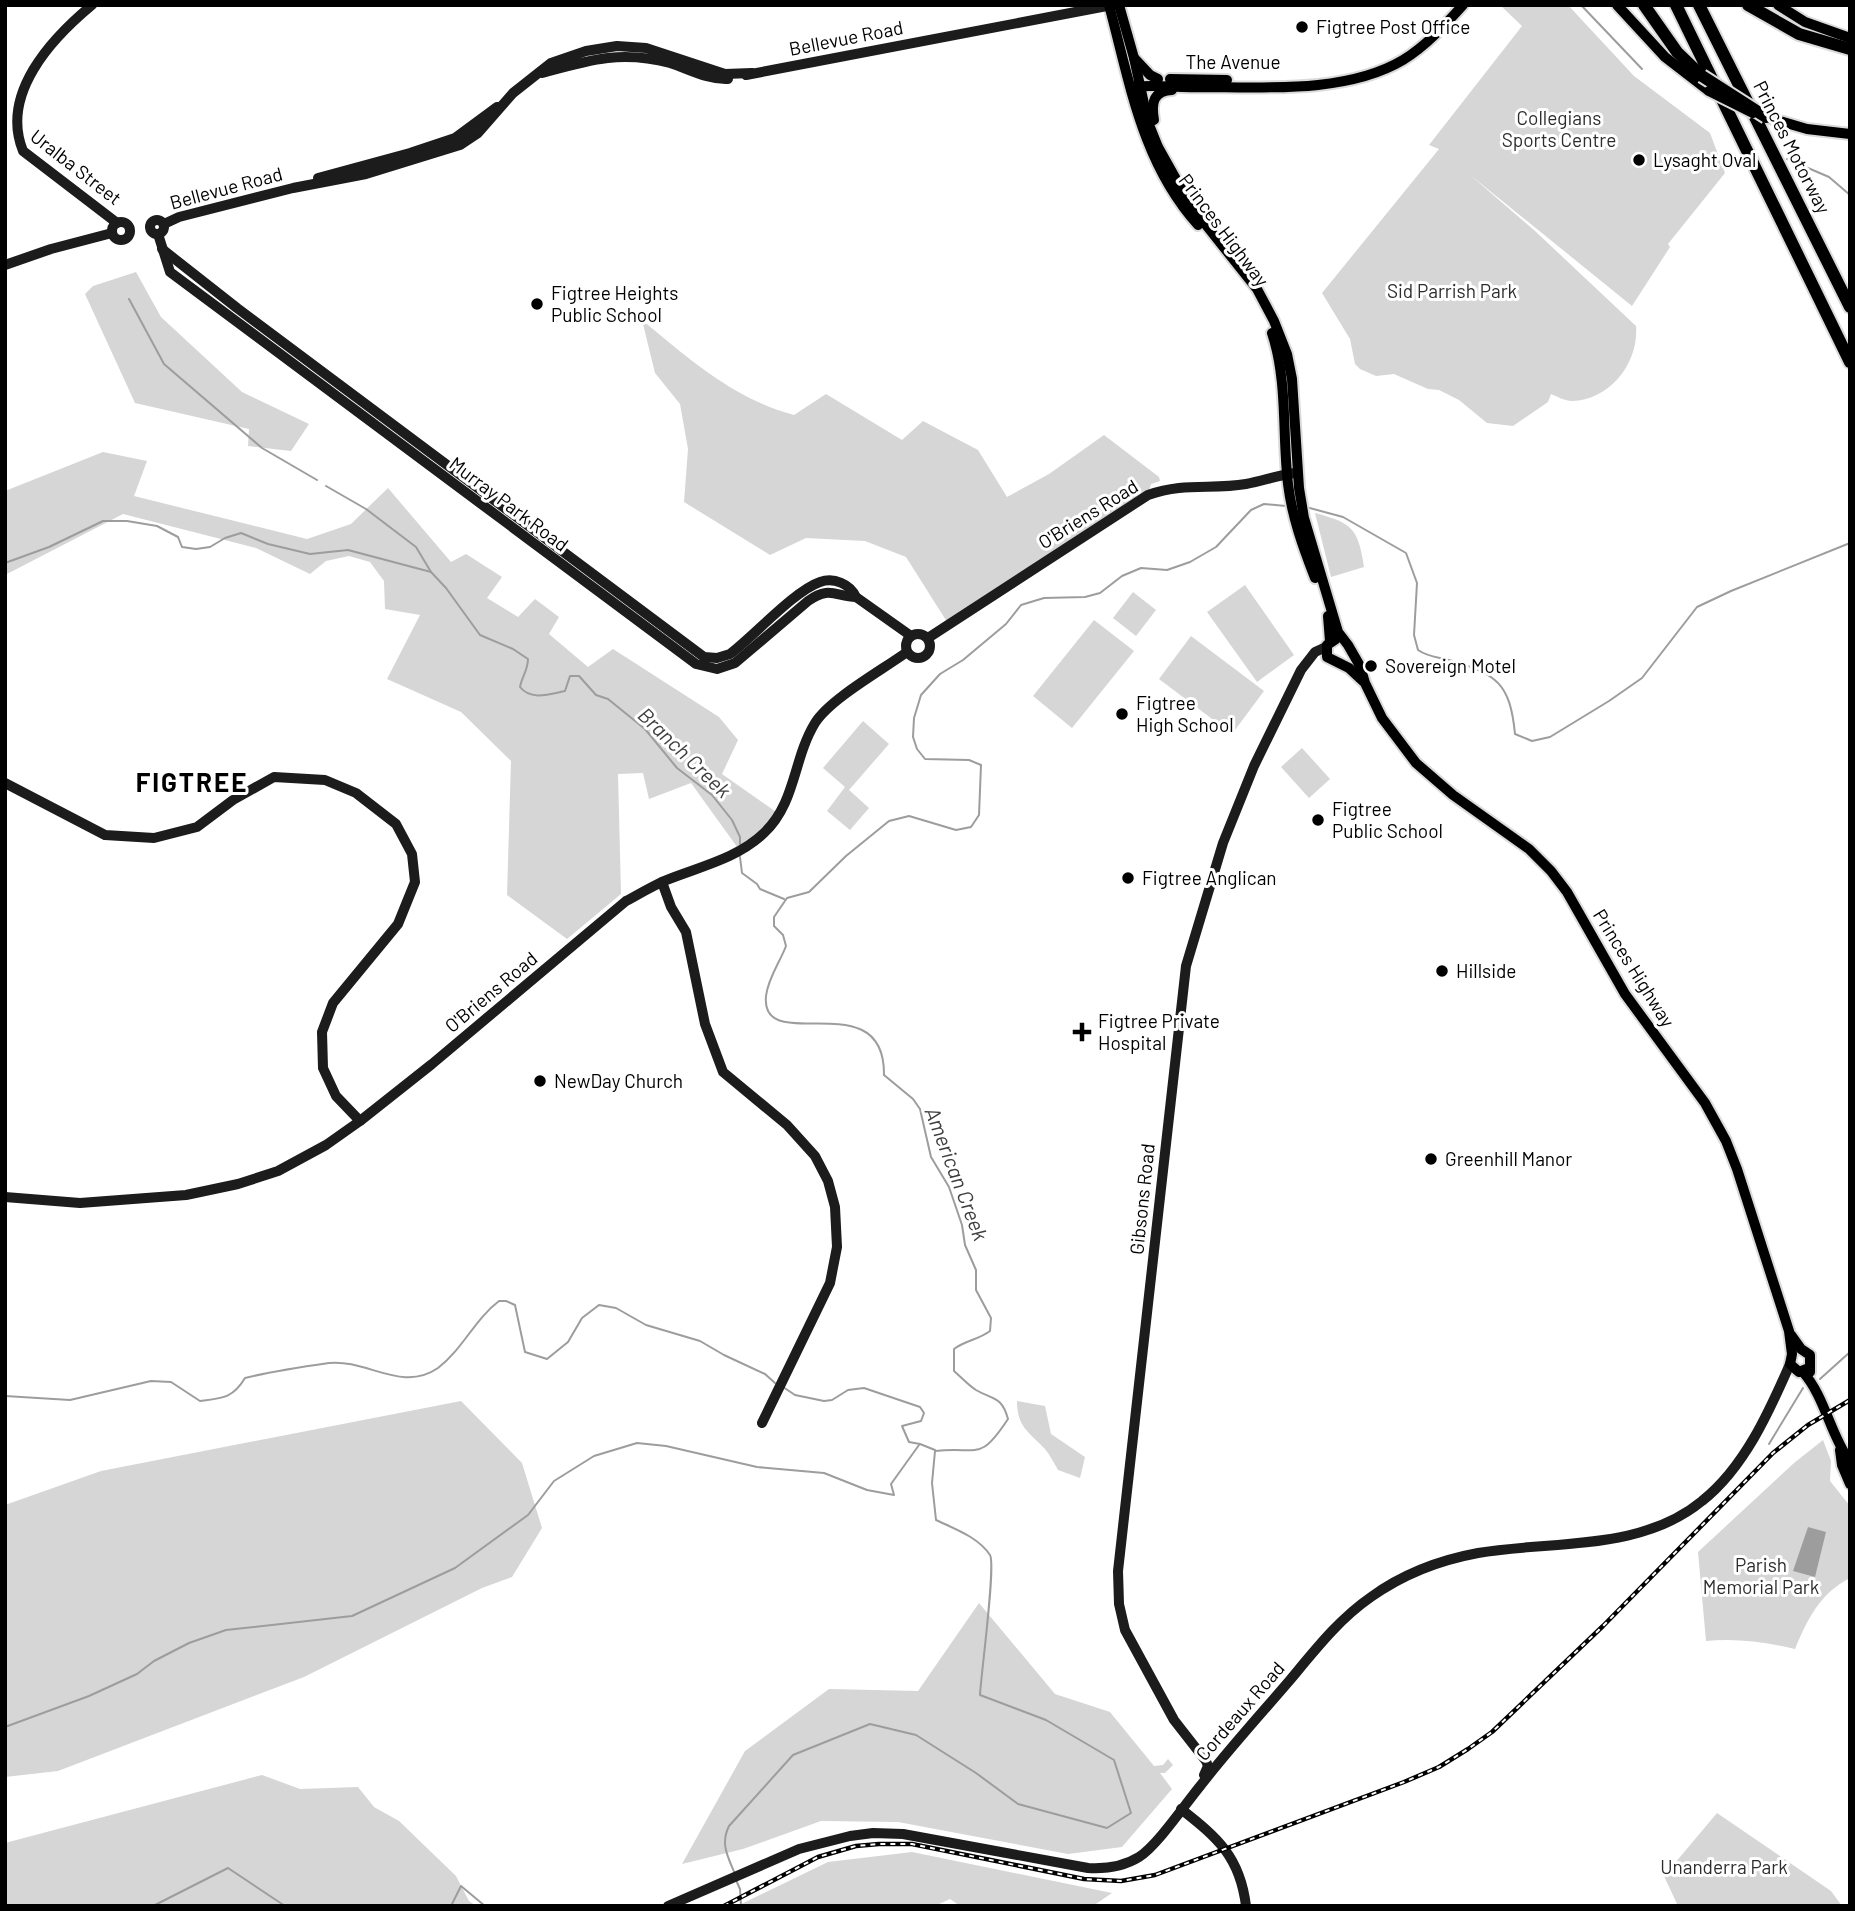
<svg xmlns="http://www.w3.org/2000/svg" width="1855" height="1911" font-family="Barlow,sans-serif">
	<rect width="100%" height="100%" fill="#fff"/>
	<g fill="#d6d6d6">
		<path d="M1500,5H1568L1634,76L1710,133L1725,173L1668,244L1670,247L1632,306L1469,174L1535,231L1636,326C1639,363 1610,400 1572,401C1565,401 1558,397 1551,394L1548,402L1513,426L1487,423L1459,400L1439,390L1428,389L1394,374L1376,376L1360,369L1355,364L1350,339L1322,293L1439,149L1429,145L1522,26Z"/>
		<polygon points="136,272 161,317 242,392 309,424 291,451 248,446 249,429 135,403 85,294 93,286"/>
		<path d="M642,320C689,359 734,399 794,415L826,394L902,440L923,421L978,450L1007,497L1049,474L1104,435L1159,477L1160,481L1151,484L1148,495L949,625L906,557L865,541L806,538L770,555L684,502L688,449L680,404L655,373Z"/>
		<polygon points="103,452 147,461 134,496 307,539 351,524 388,488 451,562 466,554 502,577 487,598 518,617 535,599 559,617 549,634 588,667 613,649 719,717 738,740 722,774 779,814 740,851 691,783 649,799 643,773 618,774 621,894 567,939 507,895 511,761 461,712 387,679 420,615 385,609 384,581 370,562 349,556 326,561 310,574 256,548 123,514 5,575 5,491"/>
		<path d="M1315,513C1353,523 1358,529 1364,567L1331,577Z"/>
		<polygon points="1245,585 1294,655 1257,682 1207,612"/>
		<polygon points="1133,592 1156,610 1136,636 1113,618"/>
		<polygon points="1094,620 1134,651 1072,728 1033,696"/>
		<polygon points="1191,636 1264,691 1232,734 1159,679"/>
		<polygon points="863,721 889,744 849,790 869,808 850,830 827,811 845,787 823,768"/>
		<polygon points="1302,748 1330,779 1309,798 1281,767"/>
		<polygon points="461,1401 522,1463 542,1528 512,1577 482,1588 304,1677 58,1771 5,1777 5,1505 101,1471"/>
		<path d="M1017,1401L1045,1406L1051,1434L1085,1457L1080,1478L1058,1470C1054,1463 1050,1455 1045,1449C1029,1432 1017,1427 1017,1401Z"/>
		<path d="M1823,1440L1831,1461L1830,1481L1850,1506V1578C1820,1593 1807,1620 1795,1649C1765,1642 1736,1638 1706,1641L1698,1552L1794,1463Z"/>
		<polygon points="979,1603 1055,1694 1110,1712 1154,1766 1163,1765 1168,1759 1173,1765 1165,1773 1160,1773 1172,1789 1122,1847 1068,1854 898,1822 821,1821 743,1849 682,1864 745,1751 829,1689 918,1691"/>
		<polygon points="262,1775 300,1789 358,1787 374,1807 399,1821 456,1876 469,1901 476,1906 5,1906 5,1843"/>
		<polygon points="1717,1813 1831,1891 1842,1906 1678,1906 1664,1876"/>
		<polygon points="912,1852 1112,1893 1093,1906 960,1906 950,1899 935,1906 737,1906 828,1862"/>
	</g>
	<polygon fill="#9d9d9d" points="1808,1527 1826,1532 1815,1577 1793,1571"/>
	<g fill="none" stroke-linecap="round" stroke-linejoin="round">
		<g stroke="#9d9d9d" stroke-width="2">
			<polyline points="1581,5 1642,69"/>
			<polyline points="1787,159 1829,177 1850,195"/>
			<polyline points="129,299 164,364 262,448 317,480"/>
			<polyline points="326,486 366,509 416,547 431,572"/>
			<path d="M1306,507L1343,517L1406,553L1417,583L1414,635L1418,650C1428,657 1438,657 1449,660C1497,674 1510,683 1515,734L1532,741L1550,737L1609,701L1642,678L1697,607L1731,591L1850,543"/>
			<path d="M5,563L49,547L103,521H127L157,526L178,537L182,547L196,549L210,547L225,538L241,533L268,544L310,554L348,550L431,572L446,588L480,635L513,649L528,659C528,670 522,676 520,687C531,701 550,694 565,691L570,676H579L596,695L608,699L645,729L677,768L712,795L732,820L740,837V844"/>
			<polyline points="740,857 742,873 757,884 760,889 784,899"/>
			<polyline points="1820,1379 1850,1352"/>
			<polyline points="783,1387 795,1395 824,1401 832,1400 848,1390 864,1388 920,1407 924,1413 921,1421 902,1426 909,1442 920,1444 935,1450"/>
			<path d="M5,1396L70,1400L151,1381L171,1382L200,1401C223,1398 233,1398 245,1378C273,1371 301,1367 329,1363C367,1359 402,1393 438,1368C462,1350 475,1319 499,1301H506L515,1305L525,1352L547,1359L568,1342L582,1318L599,1305L616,1308L646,1325L700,1341L724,1355L765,1374L775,1383"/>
			<polyline points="1769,1444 1803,1388"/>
			<polyline points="5,1727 89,1696 137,1674 154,1661 189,1643 226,1630 352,1616 455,1568 528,1515 554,1481 594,1456 637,1443 666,1446 757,1467 824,1473 867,1490 894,1495 891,1484 919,1445"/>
			<path d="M735,1874C728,1857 720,1844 729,1826L793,1755L870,1724L916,1735L976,1773L1018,1804L1107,1828L1131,1813L1114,1760L1046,1720L980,1695C981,1674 996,1565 990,1555C978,1537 955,1529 936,1520L932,1483L935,1451C979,1446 979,1463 1008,1419C1002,1396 993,1400 976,1390C968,1385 961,1377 954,1371V1349C966,1340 978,1340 990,1331L991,1318L976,1290V1270L965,1245L962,1225L949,1187L931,1157L920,1109L913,1099L884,1075C885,981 760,1058 766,996C768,978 780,962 786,946L783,935L774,926V917L787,898L809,892L846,856L889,821L909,816L956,830L971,827L979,815L981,765L969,760L925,759L917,749L913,737L914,718L921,695L940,674L963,660L1006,624L1021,605L1044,598L1085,597L1100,593L1122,576L1141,568L1167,570L1190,562L1216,547L1251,510L1264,504L1286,506"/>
			<polyline points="736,1880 740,1889 741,1906"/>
			<polyline points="153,1906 228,1868 285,1906"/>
			<polyline points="451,1906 461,1886 485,1906"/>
		</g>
		<defs>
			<g id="primary">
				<path d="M1109,5C1130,83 1142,163 1198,225"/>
				<polyline points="1119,5 1134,58 1148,122 1158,147 1191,206 1257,289 1274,321 1287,354 1292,379 1299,488 1304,518 1338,632 1348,645 1360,666 1365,683 1382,718 1416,763 1453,795 1529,849 1551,871 1567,892 1625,994 1705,1103 1726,1141 1737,1169 1789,1331 1792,1354 1790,1364 1799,1372 1809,1368"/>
				<polyline points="1617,5 1665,57 1709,91"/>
				<polyline points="1778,5 1805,22 1850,38"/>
				<polyline points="1134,58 1150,75 1158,79"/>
				<polyline points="1170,79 1227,80"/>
				<path d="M1133,87C1155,84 1176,88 1197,87C1261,87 1346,94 1403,60C1426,46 1445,25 1463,5"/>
				<polyline points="1766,117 1807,129 1850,134"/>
				<path d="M1154,120C1151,103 1153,91 1172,90"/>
				<path d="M1272,333C1288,382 1282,433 1288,484C1292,517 1303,547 1315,578"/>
				<polyline points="1328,616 1330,641"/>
				<polyline points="1336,639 1327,645 1327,657 1349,668 1363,681"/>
				<polyline points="1791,1335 1801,1349 1810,1355 1810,1372"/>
				<path d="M1803,1372C1825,1397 1830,1434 1850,1462"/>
				<polyline points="1840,1450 1842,1465 1850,1484"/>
			</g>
			<g id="highway">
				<polyline points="1644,5 1677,52 1702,76"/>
				<polyline points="1676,5 1850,362"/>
				<polyline points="1699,5 1850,307"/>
				<polyline points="1748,5 1799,34 1850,49"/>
			</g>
		</defs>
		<use href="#primary" stroke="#dbdbdb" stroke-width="14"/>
		<use href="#highway" stroke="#dbdbdb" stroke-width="16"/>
		<g stroke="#1c1c1c" stroke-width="10">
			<path d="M92,5C51,39 0,94 23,151L117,223"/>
			<path d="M542,73C589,60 621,50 670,63C689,69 708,80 728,79"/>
			<polyline points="746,75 1112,5"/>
			<polyline points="318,178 410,153 455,138 497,107"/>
			<circle cx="157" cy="227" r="7"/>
			<circle cx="121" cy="231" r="9"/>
			<polyline points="164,224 179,217 293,188 366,174 460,145 478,133 513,93 551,63 586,51 617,46 646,48 725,74 752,73"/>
			<path d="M158,234L170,272L696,664L717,669L735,663L808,601C829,586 835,596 856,597"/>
			<path d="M162,249L237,308L704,657L717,658L730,654C754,636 794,591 820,582C834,577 850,584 856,597L911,636"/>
			<polyline points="5,265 51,249 112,233"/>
			<circle cx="918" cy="646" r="12"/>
			<path d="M928,638L1148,495C1185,482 1211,490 1246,484C1263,481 1278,475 1295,473"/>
			<polyline points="5,783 105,835 154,838 197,827 233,800 274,777 325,780 356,793 396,824 412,854 415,882 398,924 333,1003 322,1032 323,1068 336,1096 360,1121"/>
			<polyline points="662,882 671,907 686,932 705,1024 723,1072 787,1125 815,1156 828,1181 835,1207 837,1247 830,1283 762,1423"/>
			<path d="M5,1197L80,1203L186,1195L238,1184L278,1171L326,1145L360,1121L432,1064L626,901C639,894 651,887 664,881C698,867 737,859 764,833C796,803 793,759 815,723C830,699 882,670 907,652"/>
			<polyline points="1204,1775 1208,1766 1206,1761 1174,1720 1125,1630 1119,1604 1118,1571 1186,966 1223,843 1254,766 1301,670 1315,652 1326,647"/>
			<path d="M1181,1809C1218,1838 1240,1857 1246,1906"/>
			<path d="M668,1906L799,1849L850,1836L873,1833L903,1834L1088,1868C1106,1869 1123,1867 1139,1857C1157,1846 1186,1803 1201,1785C1229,1749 1260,1715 1290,1680C1315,1650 1339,1619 1371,1597C1403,1574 1440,1560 1478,1553C1553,1540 1640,1552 1702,1501C1744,1468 1769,1412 1790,1364"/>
		</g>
		<use href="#primary" stroke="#000" stroke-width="10"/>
		<use href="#highway" stroke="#000" stroke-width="12"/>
		<defs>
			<polyline id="rail" points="724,1906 818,1857 856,1846 879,1844 912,1844 1084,1879 1121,1881 1155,1875 1404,1782 1439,1767 1468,1749 1492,1732 1603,1626 1773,1453 1808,1425 1850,1400"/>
		</defs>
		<use href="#rail" stroke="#000" stroke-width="4.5"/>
		<use href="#rail" stroke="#fff" stroke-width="2" stroke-dasharray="5" stroke-linecap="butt"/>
		<defs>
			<polyline id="primary-bridge" points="1709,91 1753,113"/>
			<polyline id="highway-bridge" points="1702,76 1766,117"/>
		</defs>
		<use href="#primary-bridge" stroke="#dbdbdb" stroke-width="14" stroke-linecap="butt"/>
		<use href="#highway-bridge" stroke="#dbdbdb" stroke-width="16" stroke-linecap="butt"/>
		<use href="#primary-bridge" stroke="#000" stroke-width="10"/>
		<use href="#highway-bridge" stroke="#000" stroke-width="12"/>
	</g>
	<g fill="#000" stroke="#fff" stroke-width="2.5">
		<circle cx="1302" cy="27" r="7"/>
		<circle cx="1639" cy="160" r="7"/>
		<circle cx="537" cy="304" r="7"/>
		<circle cx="1371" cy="666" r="7"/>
		<circle cx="1122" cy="714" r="7"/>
		<circle cx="1318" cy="820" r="7"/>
		<circle cx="1128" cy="878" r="7"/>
		<circle cx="1442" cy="971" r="7"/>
		<path d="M1078.5 1021.5h7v7h7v7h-7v7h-7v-7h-7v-7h7z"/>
		<circle cx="540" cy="1081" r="7"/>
		<circle cx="1431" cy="1159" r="7"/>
	</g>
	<g text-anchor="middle" stroke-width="6" stroke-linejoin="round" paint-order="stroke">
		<g font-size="19" fill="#000" stroke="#fff" text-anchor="start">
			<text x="1316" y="34">Figtree Post Office</text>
			<text x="1653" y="167">Lysaght Oval</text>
			<text x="551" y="300">Figtree Heights<tspan x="551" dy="22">Public School</tspan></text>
			<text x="1385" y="673">Sovereign Motel</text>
			<text x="1136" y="710">Figtree<tspan x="1136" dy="22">High School</tspan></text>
			<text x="1332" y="816">Figtree<tspan x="1332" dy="22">Public School</tspan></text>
			<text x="1142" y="885">Figtree Anglican</text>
			<text x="1456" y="978">Hillside</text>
			<text x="1098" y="1028">Figtree Private<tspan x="1098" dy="22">Hospital</tspan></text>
			<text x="554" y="1088">NewDay Church</text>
			<text x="1445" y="1166">Greenhill Manor</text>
		</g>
		<g font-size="19" fill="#000" stroke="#fff">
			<text transform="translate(846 38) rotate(-11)" y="7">Bellevue Road</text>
			<text x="1233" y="69">The Avenue</text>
			<text transform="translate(1792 147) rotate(63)" y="7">Princes Motorway</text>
			<text transform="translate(76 167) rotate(38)" y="7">Uralba Street</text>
			<text transform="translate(226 188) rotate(-15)" y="7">Bellevue Road</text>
			<text transform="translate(1224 230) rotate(53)" y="7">Princes Highway</text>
			<text transform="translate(509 504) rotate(37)" y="7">Murray Park Road</text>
			<text transform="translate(1088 514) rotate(-32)" y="7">O'Briens Road</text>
			<text transform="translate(1634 968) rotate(58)" y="7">Princes Highway</text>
			<text transform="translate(491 992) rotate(-40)" y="7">O'Briens Road</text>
			<text transform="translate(1142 1199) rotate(-84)" y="7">Gibsons Road</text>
			<text transform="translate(1240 1711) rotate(-49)" y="7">Cordeaux Road</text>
		</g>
		<g font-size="19" fill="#2d2d2d" stroke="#fff">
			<text x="1559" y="125">Collegians<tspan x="1559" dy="22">Sports Centre</tspan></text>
			<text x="1452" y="298">Sid Parrish Park</text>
			<text x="1761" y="1572">Parish<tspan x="1761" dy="22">Memorial Park</tspan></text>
			<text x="1724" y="1874">Unanderra Park</text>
		</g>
		<g font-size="21" font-style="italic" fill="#3e3e3e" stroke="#fff">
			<text transform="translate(684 753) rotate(44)" y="7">Branch Creek</text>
			<text transform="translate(956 1174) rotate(69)" y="7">American Creek</text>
		</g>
		<g font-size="26" font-weight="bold" letter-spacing="2" fill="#000" stroke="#fff">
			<text x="192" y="792">FIGTREE</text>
		</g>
	</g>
	<rect width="1855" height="1911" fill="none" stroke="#000000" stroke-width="14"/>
</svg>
